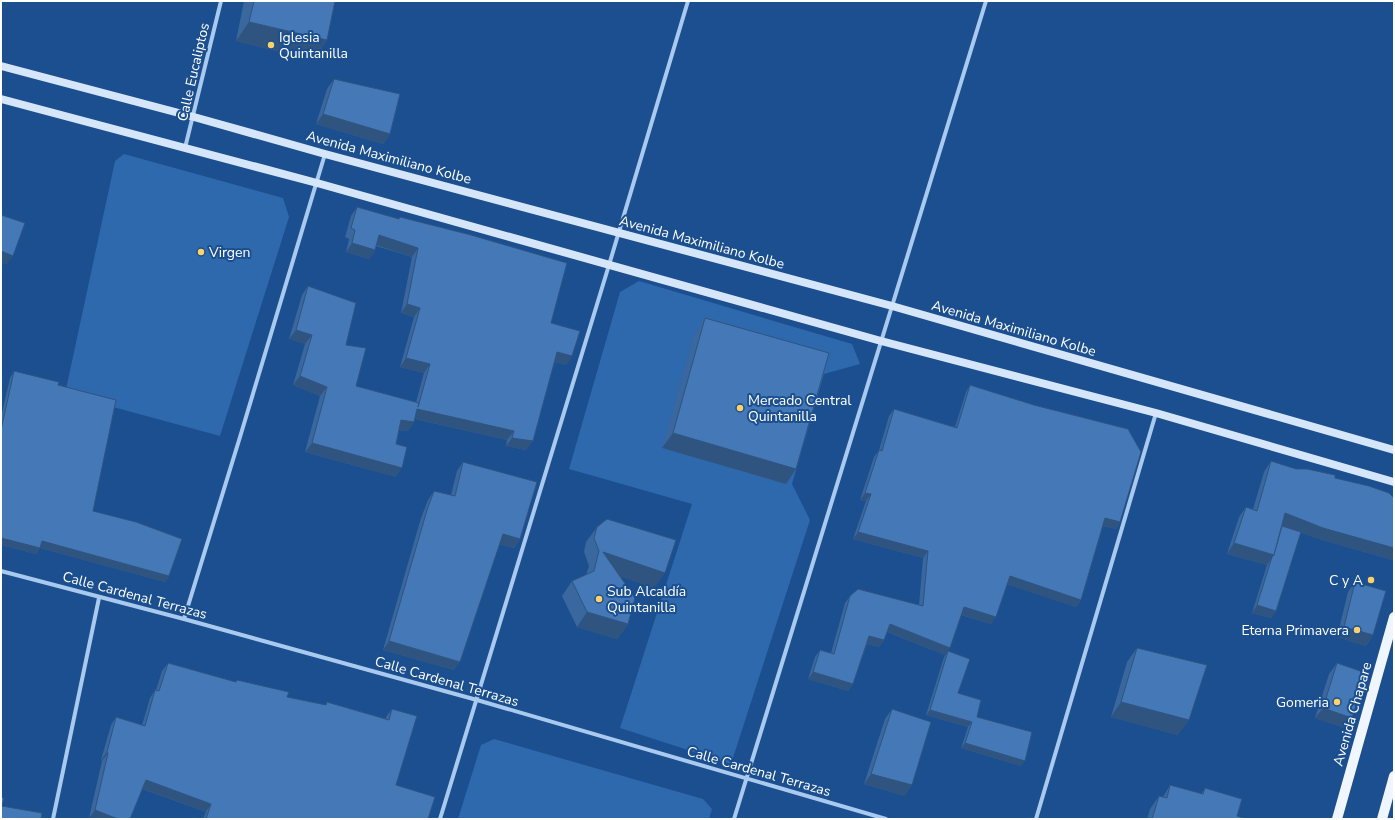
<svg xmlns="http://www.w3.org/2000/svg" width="1395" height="820" font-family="'Nunito Sans',sans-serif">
	<rect width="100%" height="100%" fill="#1b4f8f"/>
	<g fill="#2e69ad">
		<polygon points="124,154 283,198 289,217 220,436 65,394 115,161"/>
		<polygon points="639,281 852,344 860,364 824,374 792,484 810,520 731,764 620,728 692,504 569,469 620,292"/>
		<polygon points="494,739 703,799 712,809 709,819 458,819 481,745"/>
	</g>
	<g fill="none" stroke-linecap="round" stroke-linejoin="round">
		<g stroke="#a9c9ee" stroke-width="4">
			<polyline points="185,148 221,1"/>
			<polyline points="1,571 184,619 477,700 886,819"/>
			<polyline points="184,619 240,437 325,154"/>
			<polyline points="53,819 99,598"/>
			<polyline points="440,819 609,265 688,1"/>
			<polyline points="734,819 986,1"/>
			<polyline points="1036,819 1156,413"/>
		</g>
		<g stroke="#d6e6fa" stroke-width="8">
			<polyline points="1,66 194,117 325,154 892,306 1394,450"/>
			<polyline points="1,99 317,183 881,341 1156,413 1394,482"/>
		</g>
		<g stroke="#f0f6ff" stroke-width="10">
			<polyline points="1337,819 1394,617"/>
			<polyline points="1382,819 1394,776"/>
		</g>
	</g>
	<g fill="#3a679d">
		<polygon points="244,1 335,1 327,40 313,60 236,41"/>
		<polygon points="334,79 390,134 383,144 316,124 327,89"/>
		<polygon points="357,207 399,219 400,217 551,323 572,356 566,365 555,362 526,450 506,446 507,440 415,419 414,422 408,431 399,430 396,444 396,477 305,452 320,396 293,385 305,344 289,339 302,295 308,286 346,345 356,386 416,402 424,373 400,367 414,317 401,313 412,257 376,246 375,250 369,259 346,252 349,239 345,237 351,216"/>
		<polygon points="705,318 796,469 786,484 662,448 695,333"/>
		<polygon points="14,371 58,385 93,511 169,576 165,582 40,548 36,554 1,545 1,417 10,378"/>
		<polygon points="970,385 1120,522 1116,529 1103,526 1081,600 1076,607 1007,584 991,624 961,615 945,655 887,632 884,640 879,647 867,644 853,684 848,691 808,679 815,657 820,650 831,653 845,603 850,596 919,605 923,558 853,539 866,501 860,500 874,457 879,450 889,416 894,409 955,427 966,392"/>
		<polygon points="1271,461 1296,469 1335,478 1394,498 1394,556 1392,560 1316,538 1300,532 1276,611 1271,618 1252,613 1267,565 1227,554 1239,517 1246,507 1253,509 1264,472"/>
		<polygon points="463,462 520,539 514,548 499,544 454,670 383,650 421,518 428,500 434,491 451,495 457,471"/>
		<polygon points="597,527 654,588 620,576 628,624 617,639 577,627 562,596 572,581 586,575 589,566 584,552 586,542"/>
		<polygon points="1355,582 1373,635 1366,646 1337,637 1348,592"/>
		<polygon points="1137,648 1178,735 1111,717 1127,662"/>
		<polygon points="948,651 958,693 977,717 1021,766 961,748 968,727 926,715 944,657"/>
		<polygon points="168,663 235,682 237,680 287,697 325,705 327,702 386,719 386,717 392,709 396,785 428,819 203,819 206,812 142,789 130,819 92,819 89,818 102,761 101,760 111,725 116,717 142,725 150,698 155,690 156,690 162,671"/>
		<polygon points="1337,663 1352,718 1345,728 1315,718 1329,674"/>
		<polygon points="892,709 905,796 864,784 885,719"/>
		<polygon points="1170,785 1201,794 1205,788 1237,816 1246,819 1147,819 1150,809 1159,796 1163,797"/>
	</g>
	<g fill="#305480">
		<polygon points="249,22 327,40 313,60 236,41"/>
		<polygon points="323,114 390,134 383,144 316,124"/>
		<polygon points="379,235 418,248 412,257 373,244"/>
		<polygon points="352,243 375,250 369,259 346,252"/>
		<polygon points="1,251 13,256 6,265 1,263"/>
		<polygon points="407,304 420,308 414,317 401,313"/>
		<polygon points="296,330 312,335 305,344 289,339"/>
		<polygon points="557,352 572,356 566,365 551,361"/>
		<polygon points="406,358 430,364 424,373 400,367"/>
		<polygon points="300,376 327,387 320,396 293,385"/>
		<polygon points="417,409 514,431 507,440 411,418"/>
		<polygon points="401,420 414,422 408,431 395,429"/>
		<polygon points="673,433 796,469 786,484 662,448"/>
		<polygon points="512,438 533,441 526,450 506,446"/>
		<polygon points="312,443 402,468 396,477 305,452"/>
		<polygon points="865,493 871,494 866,501 860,500"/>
		<polygon points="1285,513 1394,548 1394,556 1392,560 1316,538 1278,524"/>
		<polygon points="1105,518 1120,522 1116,529 1100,525"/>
		<polygon points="858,532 928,551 923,558 853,539"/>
		<polygon points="503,534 520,539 514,548 496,543"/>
		<polygon points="1,538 42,541 169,576 165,582 40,548 36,554 1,545"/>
		<polygon points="1234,543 1274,555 1267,565 1227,554"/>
		<polygon points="603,552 665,573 654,588 595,568"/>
		<polygon points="1010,576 1081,600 1076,607 1005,584"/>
		<polygon points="1257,605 1276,611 1271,618 1252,613"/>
		<polygon points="964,607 996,617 991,624 959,614"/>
		<polygon points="587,612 628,624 617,639 577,627"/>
		<polygon points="890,624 950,648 945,655 885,631"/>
		<polygon points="1344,627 1373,635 1366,646 1337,637"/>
		<polygon points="869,636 884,640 879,647 864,643"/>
		<polygon points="389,641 460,662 454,670 383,650"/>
		<polygon points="813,672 853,684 848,691 808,679"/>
		<polygon points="1121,702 1189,720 1178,735 1111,717"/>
		<polygon points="1323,708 1352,718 1345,728 1315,718"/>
		<polygon points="930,710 972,722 968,727 926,715"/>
		<polygon points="965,743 1025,761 1021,766 961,748"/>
		<polygon points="107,752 108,753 102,761 101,760"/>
		<polygon points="871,774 912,785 905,796 864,784"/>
		<polygon points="146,780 211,804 206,812 140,788"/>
		<polygon points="95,810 118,819 92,819 89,818"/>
	</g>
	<g fill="#4478b7" stroke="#305480">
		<polygon points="254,1 335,1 327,40 249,22"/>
		<polygon points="334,79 400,94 390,134 323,114"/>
		<polygon points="357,207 399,219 400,217 471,235 567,263 551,323 580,331 572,356 557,352 533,441 512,438 514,431 417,409 414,422 401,420 396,444 407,447 402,468 312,443 327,387 300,376 312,335 296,330 308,286 356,303 346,345 366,348 356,386 419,403 418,407 430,364 406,358 420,308 407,304 418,248 379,235 375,250 352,243 355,230 351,228"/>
		<polygon points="1,215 25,223 13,256 1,251"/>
		<polygon points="705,318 829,353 796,469 673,433"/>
		<polygon points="14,371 59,382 58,385 116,400 93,511 136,522 182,539 169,576 42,541 40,548 1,538 1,430"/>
		<polygon points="970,385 1034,405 1128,429 1141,452 1120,522 1105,518 1081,600 1010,576 996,617 964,607 950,648 890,624 884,640 869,636 853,684 813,672 820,650 834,654 850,596 858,589 923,606 928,551 858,532 871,494 865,493 879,450 882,451 894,409 957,428"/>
		<polygon points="1271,461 1296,469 1307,469 1335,475 1335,478 1369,486 1389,493 1394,498 1394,548 1323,528 1285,513 1274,555 1234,543 1246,507 1257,511"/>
		<polygon points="463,462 537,482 520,539 503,534 460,662 389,641 427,510 434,491 455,496"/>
		<polygon points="607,519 676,540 665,573 603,552 635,598 628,624 587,612 572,581 594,571 599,551 594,538 597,527"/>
		<polygon points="1282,526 1301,532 1276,611 1257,605 1272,557 1274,555"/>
		<polygon points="1355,582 1386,591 1373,635 1344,627"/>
		<polygon points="1137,648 1207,665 1189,720 1121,702"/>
		<polygon points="948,651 970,659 958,693 981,700 977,717 1032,732 1025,761 965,743 972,722 930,710"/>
		<polygon points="168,663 236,682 237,680 289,692 287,697 326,705 327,702 389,720 392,709 417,716 396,785 435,797 428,819 206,819 211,804 146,780 130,819 118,819 95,810 108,753 107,752 116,717 145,726 155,690 159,691"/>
		<polygon points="1337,663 1366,673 1352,718 1323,708"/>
		<polygon points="892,709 931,722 912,785 871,774"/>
		<polygon points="1170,785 1203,794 1205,788 1242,799 1237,816 1246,819 1152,819 1159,796 1167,798"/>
		<polygon points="1,797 4,798 2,806 42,813 41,819 1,819"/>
	</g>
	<g fill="#ffd166" stroke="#1b4f8f" stroke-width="1.5">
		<circle cx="271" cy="45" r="4"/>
		<circle cx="201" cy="252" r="4"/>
		<circle cx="740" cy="408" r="4"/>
		<circle cx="1371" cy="580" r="4"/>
		<circle cx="599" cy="599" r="4"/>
		<circle cx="1357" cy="630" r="4"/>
		<circle cx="1337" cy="702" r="4"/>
	</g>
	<g text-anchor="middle" stroke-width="4" stroke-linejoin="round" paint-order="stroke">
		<g font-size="14" fill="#fff" stroke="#1b4f8f" text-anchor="start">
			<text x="279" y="42">Iglesia<tspan x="279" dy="16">Quintanilla</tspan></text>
			<text x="209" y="257">Virgen</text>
			<text x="748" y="405">Mercado Central<tspan x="748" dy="16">Quintanilla</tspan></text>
			<text x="1363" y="585" text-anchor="end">C y A</text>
			<text x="607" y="596">Sub Alcaldía<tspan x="607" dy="16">Quintanilla</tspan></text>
			<text x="1349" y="635" text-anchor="end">Eterna Primavera</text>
			<text x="1329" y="707" text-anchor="end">Gomeria</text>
		</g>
		<g font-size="14" fill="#fff" stroke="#1b4f8f">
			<text transform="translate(193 72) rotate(-77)" y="5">Calle Eucaliptos</text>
			<text transform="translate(389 157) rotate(15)" y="5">Avenida Maximiliano Kolbe</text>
			<text transform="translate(702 242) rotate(15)" y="5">Avenida Maximiliano Kolbe</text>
			<text transform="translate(1014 328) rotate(16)" y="5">Avenida Maximiliano Kolbe</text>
			<text transform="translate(135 595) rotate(15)" y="5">Calle Cardenal Terrazas</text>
			<text transform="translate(447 681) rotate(16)" y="5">Calle Cardenal Terrazas</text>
			<text transform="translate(1352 714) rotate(-74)" y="5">Avenida Chapare</text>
			<text transform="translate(759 771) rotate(16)" y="5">Calle Cardenal Terrazas</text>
		</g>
	</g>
	<rect width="1395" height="820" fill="none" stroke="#ffffff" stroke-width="4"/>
</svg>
